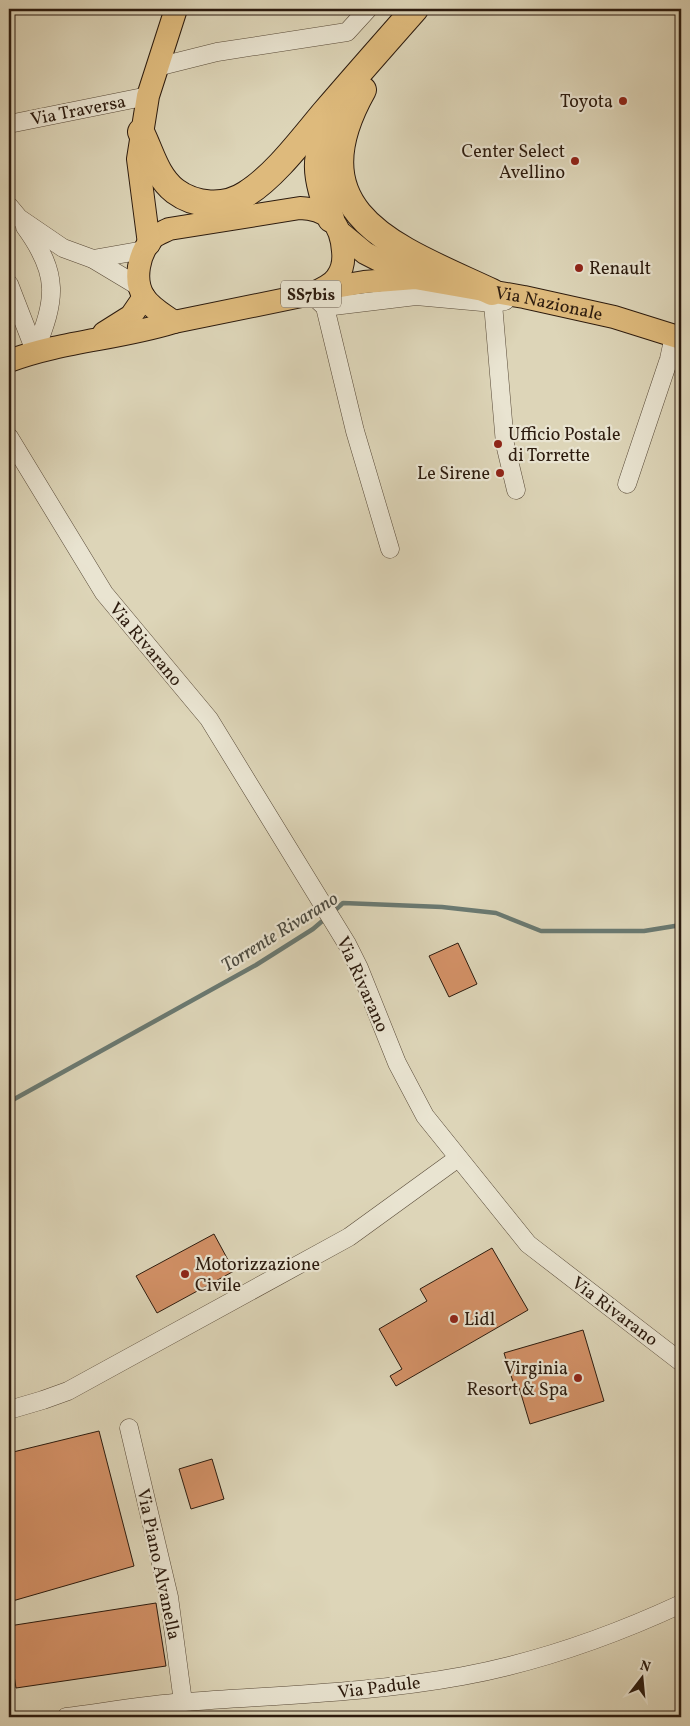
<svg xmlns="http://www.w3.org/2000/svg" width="690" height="1726" font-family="Vollkorn,serif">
	<rect width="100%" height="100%" fill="#ddd5b8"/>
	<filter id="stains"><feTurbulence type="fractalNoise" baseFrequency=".004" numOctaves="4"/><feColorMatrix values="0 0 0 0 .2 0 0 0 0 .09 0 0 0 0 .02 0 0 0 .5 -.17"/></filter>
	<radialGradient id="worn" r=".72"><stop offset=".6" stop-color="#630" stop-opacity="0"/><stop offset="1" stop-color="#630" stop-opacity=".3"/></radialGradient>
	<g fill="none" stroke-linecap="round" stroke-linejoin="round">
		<g stroke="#6a7971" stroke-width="4.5">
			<polyline points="333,912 343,903 442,907 496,913 541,931 644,931 681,925"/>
			<polyline points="9,1102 256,965 313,929 327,917"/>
		</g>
	</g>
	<g fill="#d39167" stroke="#2c1b0e">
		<polygon points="458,943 477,984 449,997 429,956"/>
		<polygon points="214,1234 234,1271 157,1313 136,1276"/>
		<polygon points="492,1248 528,1310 396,1386 390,1376 402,1369 379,1329 427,1301 420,1289"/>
		<polygon points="583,1330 604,1401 530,1424 518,1384 514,1385 504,1353"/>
		<polygon points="99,1431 134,1566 9,1602 9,1453"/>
		<polygon points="212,1459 224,1499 191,1509 179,1469"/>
		<polygon points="156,1603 166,1666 16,1688 9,1644 9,1626"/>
	</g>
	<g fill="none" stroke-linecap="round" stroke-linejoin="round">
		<defs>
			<g id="minor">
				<polyline points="157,67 217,52 347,32 368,9"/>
				<polyline points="9,124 148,96"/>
				<polyline points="9,206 19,218 63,248 93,259 138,286"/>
				<path d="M25,227C60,275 56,299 35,351"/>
				<polyline points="93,259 144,250"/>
				<polyline points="9,284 35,351"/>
				<polyline points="492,292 505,444 516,490"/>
				<polyline points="311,294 325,307 355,431 390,549"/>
				<polyline points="325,307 416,296 493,303 505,301"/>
				<polyline points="9,437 104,593 209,719 347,944 359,968 397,1063 425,1116 528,1244 681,1362"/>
				<polyline points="627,484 669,359 674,336"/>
				<polyline points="9,1410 43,1400 68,1391 349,1237 458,1158"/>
				<polyline points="129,1428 169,1597 183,1702"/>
				<path d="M66,1717C105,1712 145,1705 185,1702C278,1695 371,1693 463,1676C538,1662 612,1636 681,1604"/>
			</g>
			<g id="major">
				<path d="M300,208C328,209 341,223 343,251C344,260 343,269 337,277C332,285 320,290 311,294L174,322C163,314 151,308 144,297C133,280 139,253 152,239C156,234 164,232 169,229Z"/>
				<polyline points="342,234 365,253 414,278"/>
				<polyline points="149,244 138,159 148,96 176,9"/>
				<path id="s1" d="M323,289L364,282L415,278L524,297L614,317L681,338"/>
				<polyline points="104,333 131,316 144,297"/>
				<path d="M9,361C62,341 120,339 174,322"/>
			</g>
			<g id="highway">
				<path d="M363,90C293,215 398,248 492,292"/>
				<path d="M141,132C151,152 156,176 175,191C195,206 225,208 246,194C275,176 303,138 325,112C355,77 385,43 415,9"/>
				<path d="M331,219C316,178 309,154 337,117"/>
			</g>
		</defs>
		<use href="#minor" stroke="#584a38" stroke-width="19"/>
		<use href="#major" stroke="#2c1b0e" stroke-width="24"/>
		<use href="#highway" stroke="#2c1b0e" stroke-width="28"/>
		<use href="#minor" stroke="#e9e4d1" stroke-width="18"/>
		<use href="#major" stroke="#deba7c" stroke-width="22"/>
		<use href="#highway" stroke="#deba7c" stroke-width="26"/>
	</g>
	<g fill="#8f2418" stroke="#e9e4d1" stroke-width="2">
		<circle cx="623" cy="101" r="5"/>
		<circle cx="575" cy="161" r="5"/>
		<circle cx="579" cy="268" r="5"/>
		<circle cx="498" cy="444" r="5"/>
		<circle cx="500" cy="473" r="5"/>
		<circle cx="185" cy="1274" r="5"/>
		<circle cx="454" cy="1319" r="5"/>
		<circle cx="578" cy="1378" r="5"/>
	</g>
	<g text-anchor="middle" stroke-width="4.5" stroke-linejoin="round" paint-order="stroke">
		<rect fill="#e9e4d1" stroke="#655748" stroke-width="1" x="281" y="280.5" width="60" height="27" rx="4"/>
		<g font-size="16" font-weight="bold" fill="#2c1b0e">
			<text x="311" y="300">SS7bis</text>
		</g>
		<g font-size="18" fill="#2c1b0e" stroke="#e9e4d1" text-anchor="end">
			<text x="613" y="107">Toyota</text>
			<text x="565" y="157">Center Select<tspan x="565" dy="21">Avellino</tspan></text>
			<text x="589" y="274" text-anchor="start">Renault</text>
			<text x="508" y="440" text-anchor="start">Ufficio Postale<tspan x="508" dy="21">di Torrette</tspan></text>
			<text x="490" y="479">Le Sirene</text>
			<text x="195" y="1270" text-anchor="start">Motorizzazione<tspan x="195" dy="21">Civile</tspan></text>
			<text x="464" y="1325" text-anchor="start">Lidl</text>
			<text x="568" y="1374">Virginia<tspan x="568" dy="21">Resort &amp; Spa</tspan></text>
		</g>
		<g font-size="18" fill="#2c1b0e" stroke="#e9e4d1">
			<text transform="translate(78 110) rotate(-11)" y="6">Via Traversa</text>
			<text dy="6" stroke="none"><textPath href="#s1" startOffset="229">Via Nazionale</textPath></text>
			<text transform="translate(146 644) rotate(50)" y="6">Via Rivarano</text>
			<text transform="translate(363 984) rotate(66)" y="6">Via Rivarano</text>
			<text transform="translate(615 1311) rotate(37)" y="6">Via Rivarano</text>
			<text transform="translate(159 1564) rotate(78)" y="6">Via Piano Alvanella</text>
			<text transform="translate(379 1687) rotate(-7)" y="6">Via Padule</text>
		</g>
		<g font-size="19" font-style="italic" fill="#4b4a40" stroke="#e9e4d1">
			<text transform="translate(279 931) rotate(-32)" y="7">Torrente Rivarano</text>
		</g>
	</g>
	<rect width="690" height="1726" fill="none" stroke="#ddd5b8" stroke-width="30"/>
	<rect x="10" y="10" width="670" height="1706" fill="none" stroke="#2c1b0e" stroke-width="2.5"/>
	<rect x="15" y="15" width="660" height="1696" fill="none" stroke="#2c1b0e"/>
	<g transform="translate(642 1678) rotate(16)" stroke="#e9e4d1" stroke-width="4" paint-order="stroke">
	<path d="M0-4L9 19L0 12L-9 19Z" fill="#2c1b0e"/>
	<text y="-8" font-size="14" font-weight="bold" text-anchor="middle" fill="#2c1b0e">N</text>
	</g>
	<rect width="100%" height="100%" filter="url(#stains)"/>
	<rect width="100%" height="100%" fill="url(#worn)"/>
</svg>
